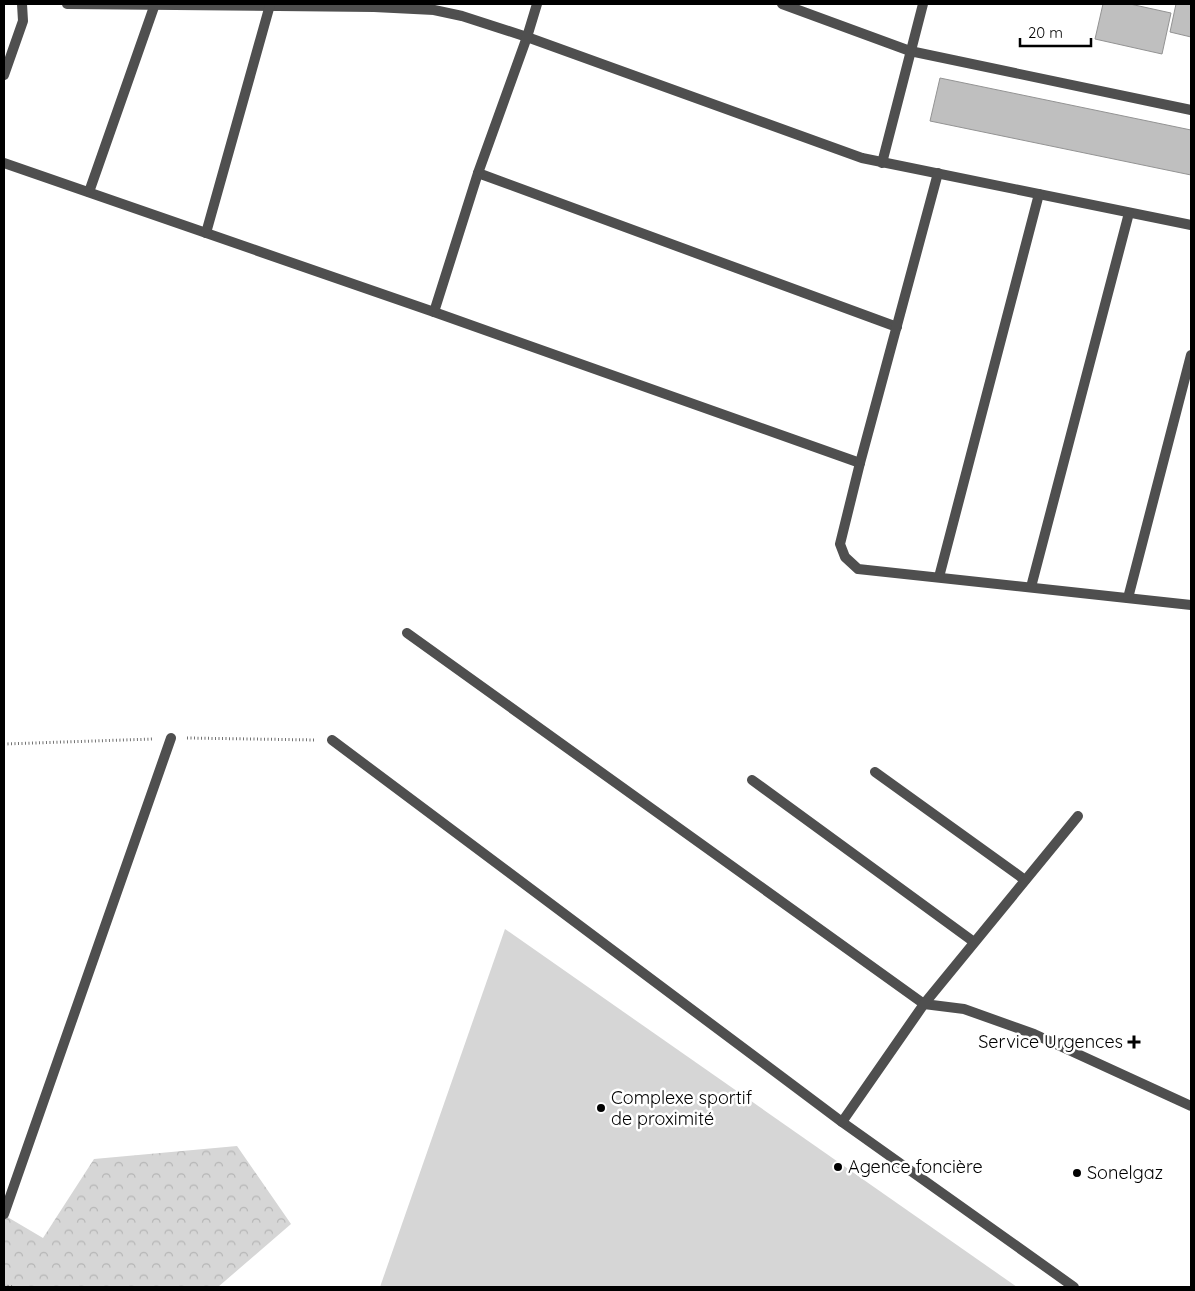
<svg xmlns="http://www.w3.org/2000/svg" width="1195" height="1291" font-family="Quicksand,sans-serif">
	<defs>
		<pattern id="forest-crowns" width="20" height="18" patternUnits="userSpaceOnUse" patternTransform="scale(1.25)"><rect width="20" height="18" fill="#d6d6d6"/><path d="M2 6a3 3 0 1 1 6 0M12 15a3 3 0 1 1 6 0" fill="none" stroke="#b6b6b6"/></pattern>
	</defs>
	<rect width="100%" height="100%" fill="#fff"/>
	<polygon fill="url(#forest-crowns)" points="237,1146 291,1224 218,1287 4,1287 4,1215 43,1238 94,1159"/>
	<polygon fill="#d6d6d6" points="505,929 1017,1287 380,1287"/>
	<g fill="#bfbfbf" stroke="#939393">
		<polygon points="1103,4 1130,4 1171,13 1162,54 1095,39"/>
		<polygon points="1176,4 1191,4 1191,37 1170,32"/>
		<polygon points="940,78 1191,130 1191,175 930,121"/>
	</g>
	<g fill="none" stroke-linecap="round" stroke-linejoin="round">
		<g stroke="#717171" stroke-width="3" stroke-dasharray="1 2.5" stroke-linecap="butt">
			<polyline points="187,738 316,740"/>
			<polyline points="4,744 153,739"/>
			<polyline points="4,1286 14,1287"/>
		</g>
		<g stroke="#4f4f4f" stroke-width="10">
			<polyline points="67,4 374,7 434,10 462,16 527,37 862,158 1191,225"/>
			<polyline points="782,4 910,51 1191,110"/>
			<polyline points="4,75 23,21 22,4"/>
			<polyline points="4,163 434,312 860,463"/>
			<polyline points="882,163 923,4"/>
			<polyline points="478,173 897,327"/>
			<polyline points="938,173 860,463 840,544 845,557 858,569 1191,605"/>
			<polyline points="89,192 155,4"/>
			<polyline points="206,233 270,5"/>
			<polyline points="434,312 478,173 527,37 537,4"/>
			<polyline points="939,577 1039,194"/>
			<polyline points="1031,587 1129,213"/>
			<polyline points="1128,598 1191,355"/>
			<polyline points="407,633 924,1004 964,1009 1034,1034 1191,1106"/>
			<polyline points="332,740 842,1122 1074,1287"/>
			<polyline points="875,772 1025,880"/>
			<polyline points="752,780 974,942"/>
			<polyline points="842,1122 924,1004 1078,816"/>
			<polyline points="4,1214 171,738"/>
		</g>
	</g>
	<g fill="#000" stroke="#fff" stroke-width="2">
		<path d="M1131.5 1034.5h5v5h5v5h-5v5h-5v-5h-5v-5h5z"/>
		<circle cx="601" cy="1108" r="5"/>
		<circle cx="838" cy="1167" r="5"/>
		<circle cx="1077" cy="1173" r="5"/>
	</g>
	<g text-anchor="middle" stroke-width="5" stroke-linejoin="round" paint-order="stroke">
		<g font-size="18" fill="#000" stroke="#fff" text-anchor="start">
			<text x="1123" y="1048" text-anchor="end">Service Urgences</text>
			<text x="611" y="1104">Complexe sportif<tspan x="611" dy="21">de proximité</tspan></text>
			<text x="848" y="1173">Agence foncière</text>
			<text x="1087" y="1179">Sonelgaz</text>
		</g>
	</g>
	<rect width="1195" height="1291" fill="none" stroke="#000000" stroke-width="10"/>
	<path d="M1020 38v8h71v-8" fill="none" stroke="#000000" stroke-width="2.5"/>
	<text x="1028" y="38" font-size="15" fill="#000000" stroke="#ffffff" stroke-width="4" paint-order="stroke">20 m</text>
</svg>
